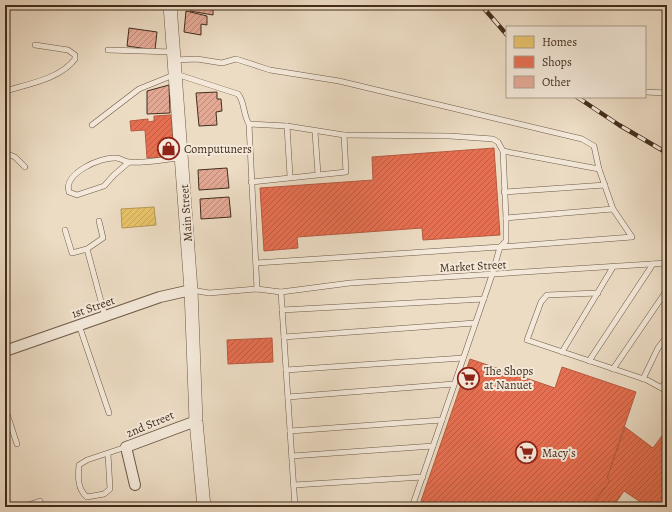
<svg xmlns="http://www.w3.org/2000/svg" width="672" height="512" font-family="Alegreya,serif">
	<defs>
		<pattern id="homes-hatch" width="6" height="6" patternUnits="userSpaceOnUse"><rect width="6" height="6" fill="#e9c46a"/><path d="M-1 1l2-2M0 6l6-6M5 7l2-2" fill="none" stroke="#c9a95b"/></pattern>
		<pattern id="shops-hatch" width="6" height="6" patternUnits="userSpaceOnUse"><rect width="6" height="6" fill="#e76f51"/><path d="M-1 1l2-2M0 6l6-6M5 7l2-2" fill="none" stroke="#bd5c42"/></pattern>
		<pattern id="building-hatch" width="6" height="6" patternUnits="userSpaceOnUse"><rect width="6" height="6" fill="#e4a995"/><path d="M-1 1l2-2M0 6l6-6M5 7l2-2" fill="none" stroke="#ba8a79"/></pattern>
	</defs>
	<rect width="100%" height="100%" fill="#ecdcc4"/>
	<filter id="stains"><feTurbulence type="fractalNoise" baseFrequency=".005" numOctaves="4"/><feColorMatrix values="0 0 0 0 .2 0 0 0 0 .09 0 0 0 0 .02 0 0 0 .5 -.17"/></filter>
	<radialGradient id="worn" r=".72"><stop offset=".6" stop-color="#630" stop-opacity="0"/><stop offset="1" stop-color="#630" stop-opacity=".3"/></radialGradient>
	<polygon fill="url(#homes-hatch)" stroke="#b79753" points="154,207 156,225 122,228 121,209"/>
	<g fill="url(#shops-hatch)" stroke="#b65b41">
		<polygon points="171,115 174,157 147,158 145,130 131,131 130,121 148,119 148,122 154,121 154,116"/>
		<polygon points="494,148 500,235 423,240 422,228 297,237 298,248 264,251 260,188 373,180 372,157"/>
		<polygon points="272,338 273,362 228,364 227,340"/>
		<polygon points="470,359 555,388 562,367 636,392 607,478 610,481 593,504 597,507 439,507 421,501"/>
		<polygon points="625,427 653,448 667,429 667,507 648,507 624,491 613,507 597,507 593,504 610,481 607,478"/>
	</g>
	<g fill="url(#building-hatch)" stroke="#432d1c">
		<polygon points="191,5 213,5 213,15 190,11"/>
		<polygon points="186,11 207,16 207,25 201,24 201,35 184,32"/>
		<polygon points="129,28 157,32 155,50 127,46"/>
		<polygon points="169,85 170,113 147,114 147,91"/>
		<polygon points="217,92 217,99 221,99 222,111 216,112 217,125 199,126 196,93"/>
		<polygon points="227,168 229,188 199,190 198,170"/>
		<polygon points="229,197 231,217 201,219 200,199"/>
	</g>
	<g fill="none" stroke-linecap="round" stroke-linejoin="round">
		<defs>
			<g id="service">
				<polyline points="108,50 173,52"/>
				<polyline points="175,60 197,59 222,63 236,59 270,70 339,81 582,139 594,146 599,169"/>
				<path d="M5,91C28,84 60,79 75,59V55L68,50L35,45"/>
				<polyline points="645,92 667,93"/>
				<path d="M92,125L139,89L176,74L238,94C245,102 243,115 249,124"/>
				<polyline points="287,126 290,176"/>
				<polyline points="315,132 318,174"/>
				<polyline points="344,135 450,136 493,139 498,142 503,151"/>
				<polyline points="5,153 15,157 25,167"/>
				<path d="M129,162L114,175L104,186L77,195L69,192C63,173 101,157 116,158C120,158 124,161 128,162C140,164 167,159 181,158"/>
				<polyline points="251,182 346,172 344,135 287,126 249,124 257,289"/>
				<polyline points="504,192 605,185"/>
				<polyline points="65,230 72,253 87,249 103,238 99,221"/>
				<polyline points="500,247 632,237 613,209 506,218 503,151 599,169 613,209"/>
				<polyline points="500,247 506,241 506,218"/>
				<polyline points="87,249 105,316"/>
				<polyline points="256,263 500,247 492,275 412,507"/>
				<polyline points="192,290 209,293 257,289 281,292 350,283 667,263"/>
				<polyline points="281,292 295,507"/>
				<polyline points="598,293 547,295 541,302 527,340 647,380 667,391"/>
				<polyline points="282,310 484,299"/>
				<polyline points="79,325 109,413"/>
				<polyline points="284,337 475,323"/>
				<polyline points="562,352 613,267"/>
				<polyline points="589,361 653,264"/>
				<polyline points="613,369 667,290"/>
				<polyline points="286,370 463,358"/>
				<polyline points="643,379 658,348 667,336"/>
				<polyline points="662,387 667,379"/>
				<polyline points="288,397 454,384"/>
				<polyline points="5,408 17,444"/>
				<polyline points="290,431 442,420"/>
				<path d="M108,454L110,489L104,494L87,497C77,489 78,476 79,465L87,460L126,447"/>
				<polyline points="292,456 433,446"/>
				<polyline points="294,485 423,477"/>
				<polyline points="22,507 40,501 43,507"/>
			</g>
			<g id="minor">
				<polyline points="5,351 160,297 191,290"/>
				<polyline points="135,485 126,447 196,421"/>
			</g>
			<polyline id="tertiary" points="170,5 191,290 196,421 204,507"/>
		</defs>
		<use href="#service" stroke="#6d5946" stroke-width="6"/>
		<use href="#minor" stroke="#6d5946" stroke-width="12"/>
		<use href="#tertiary" stroke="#6d5946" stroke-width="14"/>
		<use href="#service" stroke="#f3e8d9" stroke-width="5"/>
		<use href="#minor" stroke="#f3e8d9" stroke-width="10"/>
		<use href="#tertiary" stroke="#f3e8d9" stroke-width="13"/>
		<defs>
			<g id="rail">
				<polyline points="481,5 507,35"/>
				<polyline points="577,97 619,125 667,153"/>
			</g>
		</defs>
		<use href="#rail" stroke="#432d1c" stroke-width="4.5"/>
		<use href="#rail" stroke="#f3e8d9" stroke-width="3" stroke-dasharray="9" stroke-linecap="butt"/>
	</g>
	<defs>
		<symbol id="shop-ring" viewBox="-11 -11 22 22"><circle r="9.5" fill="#f3e8d9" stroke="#8f2418" stroke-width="1.5"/><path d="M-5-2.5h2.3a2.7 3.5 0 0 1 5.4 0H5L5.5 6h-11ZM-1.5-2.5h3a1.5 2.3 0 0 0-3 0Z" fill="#8f2418"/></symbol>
		<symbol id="supermarket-ring" viewBox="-11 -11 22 22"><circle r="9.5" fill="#f3e8d9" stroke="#8f2418" stroke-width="1.5"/><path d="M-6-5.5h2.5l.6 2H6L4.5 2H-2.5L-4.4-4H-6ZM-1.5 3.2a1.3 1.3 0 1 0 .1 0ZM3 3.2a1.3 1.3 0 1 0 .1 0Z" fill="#8f2418"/></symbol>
	</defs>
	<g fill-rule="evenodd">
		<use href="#shop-ring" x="156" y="136" width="25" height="25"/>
		<use href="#supermarket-ring" x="456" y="366" width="25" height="25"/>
		<use href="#supermarket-ring" x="514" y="440" width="25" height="25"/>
	</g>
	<g text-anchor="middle" stroke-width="4" stroke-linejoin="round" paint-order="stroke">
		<g font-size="12" fill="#432d1c" stroke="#f3e8d9" text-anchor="start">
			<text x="184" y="153">Computuners</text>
			<text x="484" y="375">The Shops<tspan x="484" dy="14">at Nanuet</tspan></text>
			<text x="542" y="457">Macy's</text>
		</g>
		<g font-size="12" fill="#432d1c" stroke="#f3e8d9">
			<text transform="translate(186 213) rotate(-94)" y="4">Main Street</text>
			<text transform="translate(473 266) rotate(-3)" y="4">Market Street</text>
			<text transform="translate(93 307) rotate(-19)" y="4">1st Street</text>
			<text transform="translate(150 424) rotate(-23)" y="4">2nd Street</text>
		</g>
	</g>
	<rect width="672" height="512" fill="none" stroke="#ecdcc4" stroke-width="20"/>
	<rect x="6" y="6" width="660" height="500" fill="none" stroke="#432d1c" stroke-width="2"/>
	<rect x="10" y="10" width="652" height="492" fill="none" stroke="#432d1c"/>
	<rect x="506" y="26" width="140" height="72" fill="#f3e8d9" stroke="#ad9d8d"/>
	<rect x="514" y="36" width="20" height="12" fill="#e9c46a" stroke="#ad9d8d"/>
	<text x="542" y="46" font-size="12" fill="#432d1c">Homes</text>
	<rect x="514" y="56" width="20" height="12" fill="#e76f51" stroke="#ad9d8d"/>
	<text x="542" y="66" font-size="12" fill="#432d1c">Shops</text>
	<rect x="514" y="76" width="20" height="12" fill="#e4a995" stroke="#ad9d8d"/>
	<text x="542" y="86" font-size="12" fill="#432d1c">Other</text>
	<rect width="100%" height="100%" filter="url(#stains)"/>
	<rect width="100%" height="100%" fill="url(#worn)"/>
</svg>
